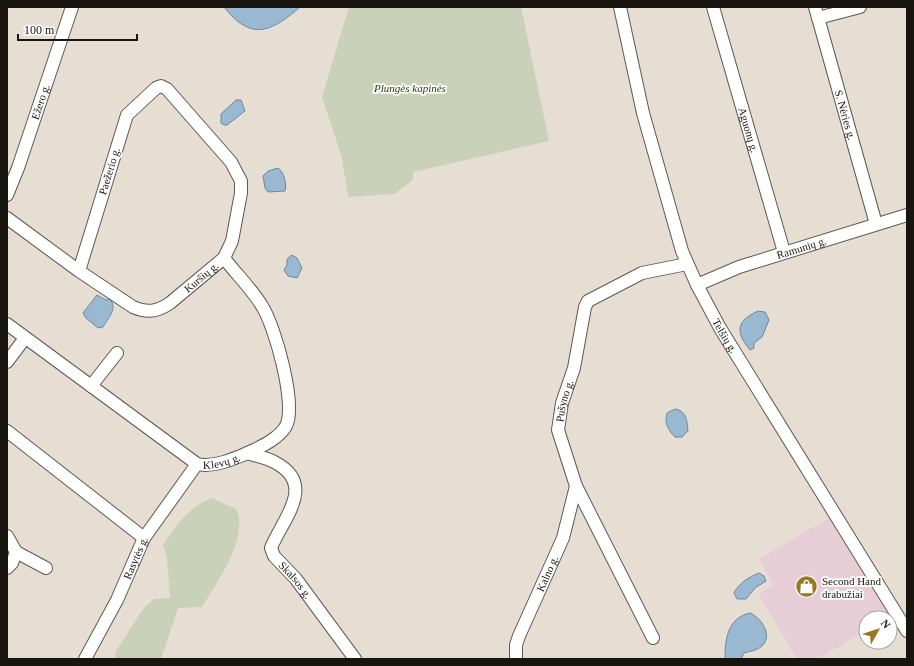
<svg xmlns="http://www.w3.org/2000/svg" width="914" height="666" font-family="'Times New Roman',serif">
	<rect width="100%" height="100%" fill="#e7ded3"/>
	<polygon fill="#e7ced6" points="829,518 889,616 885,618 866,618 866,630 818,659 797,659 758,594 773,585 759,559"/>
	<g fill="#c9d1b8">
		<polygon points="349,7 521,7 549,141 413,172 413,180 394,194 348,197 342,158 322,97"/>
		<path d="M211,498L236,509C250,537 216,583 202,607L178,608L161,659H115L116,651L143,609L154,599L170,598L167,558L163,545C177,524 187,509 211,498Z"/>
	</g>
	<g fill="#99b8d2" stroke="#728798">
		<path d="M224,7H300C270,33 251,41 224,7Z"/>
		<polygon points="236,100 241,100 245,111 227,125 224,125 221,123 221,114"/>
		<path d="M278,168C284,172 287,184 285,191L268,192L265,188L263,176L268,171Z"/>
		<polygon points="292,255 297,258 302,268 297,278 288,276 284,270 287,265 287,259"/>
		<path d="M97,295L106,300L110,299C118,309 108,318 103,327L98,328L86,318L83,313Z"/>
		<path d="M758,311L765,312L769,320L762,337L754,343V348L750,350C735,332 736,321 758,311Z"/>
		<path d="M675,409C687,411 687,421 688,431L682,437H675C668,430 664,423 667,413Z"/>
		<path d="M759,573L764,576L766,581L755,588L746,599H737L734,593C739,583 749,577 759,573Z"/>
		<path d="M750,613C762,618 773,636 762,646C756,651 750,651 744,653L741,659H725C725,640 727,618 750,613Z"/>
	</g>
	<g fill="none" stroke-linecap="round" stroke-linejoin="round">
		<defs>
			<g id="minor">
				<path id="s1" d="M620,7L643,113L682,251L697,285L720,328L907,631"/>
				<path id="s2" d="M713,7L784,252"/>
				<path id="s3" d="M815,7L876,224"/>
				<polyline points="818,18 860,7"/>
				<path id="s4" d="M7,195L18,168L72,7"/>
				<path id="s5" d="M7,218L79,271L133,307C147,313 157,312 170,303L224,258L232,241L241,193V181L231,162L167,89L161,86L156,88L127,115L79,271"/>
				<path id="s6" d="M697,285L739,267L907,215"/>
				<path id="s7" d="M7,324L197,464C214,468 236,458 252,451C264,445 279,438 286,426C297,405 275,326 262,306C252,289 236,274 224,258"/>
				<polyline points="7,362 25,338"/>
				<polyline points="91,386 117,353"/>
				<polyline points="7,431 144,538"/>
				<path id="s8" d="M247,453C257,456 268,458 276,463C317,485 282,520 271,548L274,556L296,579L355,659"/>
				<polyline points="7,536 16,552 12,563 7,568"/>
				<polyline points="16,552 46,568"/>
				<path id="s9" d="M653,638L576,486L558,430L562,403L574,368L585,307L588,301L642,273L687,264"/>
				<path id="s10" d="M85,659L117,600L144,538L197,464"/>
				<path id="s11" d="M516,659V645L519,636L563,538L576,486"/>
			</g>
		</defs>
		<use href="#minor" stroke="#60584f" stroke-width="14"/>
		<use href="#minor" stroke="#fff" stroke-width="12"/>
	</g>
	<defs>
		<symbol id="shop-disc" viewBox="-11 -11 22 22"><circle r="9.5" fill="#9b7722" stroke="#fff"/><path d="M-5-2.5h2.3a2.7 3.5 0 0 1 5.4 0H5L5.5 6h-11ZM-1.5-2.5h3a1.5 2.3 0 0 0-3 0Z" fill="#fff"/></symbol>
	</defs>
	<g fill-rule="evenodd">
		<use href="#shop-disc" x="794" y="574" width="25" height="25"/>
	</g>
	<g text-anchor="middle" stroke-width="3.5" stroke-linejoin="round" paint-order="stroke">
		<g font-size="11" font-style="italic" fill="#2e3b00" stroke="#fff">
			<text x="410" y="92">Plungės kapinės</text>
		</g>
		<g font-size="11" fill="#181511" stroke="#fff">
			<text dy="4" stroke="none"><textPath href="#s4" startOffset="99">Ežero g.</textPath></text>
			<text dy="4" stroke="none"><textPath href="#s3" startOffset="112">S. Nėries g.</textPath></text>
			<text dy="4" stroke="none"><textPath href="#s2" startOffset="128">Aguonų g.</textPath></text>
			<text transform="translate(109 171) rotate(-73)" y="4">Paežerio g.</text>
			<text dy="4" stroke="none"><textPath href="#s6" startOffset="111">Ramunių g.</textPath></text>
			<text dy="4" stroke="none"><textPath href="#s5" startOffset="234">Kuršių g.</textPath></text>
			<text dy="4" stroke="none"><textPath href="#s1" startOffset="347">Telšių g.</textPath></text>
			<text dy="4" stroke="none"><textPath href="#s9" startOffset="259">Pušyno g.</textPath></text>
			<text dy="4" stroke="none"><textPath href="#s7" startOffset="261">Klevų g.</textPath></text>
			<text dy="4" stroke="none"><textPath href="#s10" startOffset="113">Rasytės g.</textPath></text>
			<text dy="4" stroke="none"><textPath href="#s11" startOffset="92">Kalno g.</textPath></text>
			<text dy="4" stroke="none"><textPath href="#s8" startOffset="170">Skalsos g.</textPath></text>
		</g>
		<g font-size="11" fill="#181511" stroke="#fff" text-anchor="start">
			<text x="822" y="585">Second Hand<tspan x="822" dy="13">drabužiai</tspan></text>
		</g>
	</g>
	<rect width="914" height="666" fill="none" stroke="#181511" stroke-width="16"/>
	<g transform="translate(878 630) rotate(51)"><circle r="19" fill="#ffffff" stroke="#a3a1a0"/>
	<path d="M0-3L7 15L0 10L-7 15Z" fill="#9b7722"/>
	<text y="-6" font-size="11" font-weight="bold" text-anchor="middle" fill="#181511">N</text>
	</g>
	<path d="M18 34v6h119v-6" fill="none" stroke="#181511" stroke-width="2"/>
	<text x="24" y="34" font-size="12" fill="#181511" stroke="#ffffff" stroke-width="3" paint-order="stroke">100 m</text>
</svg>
